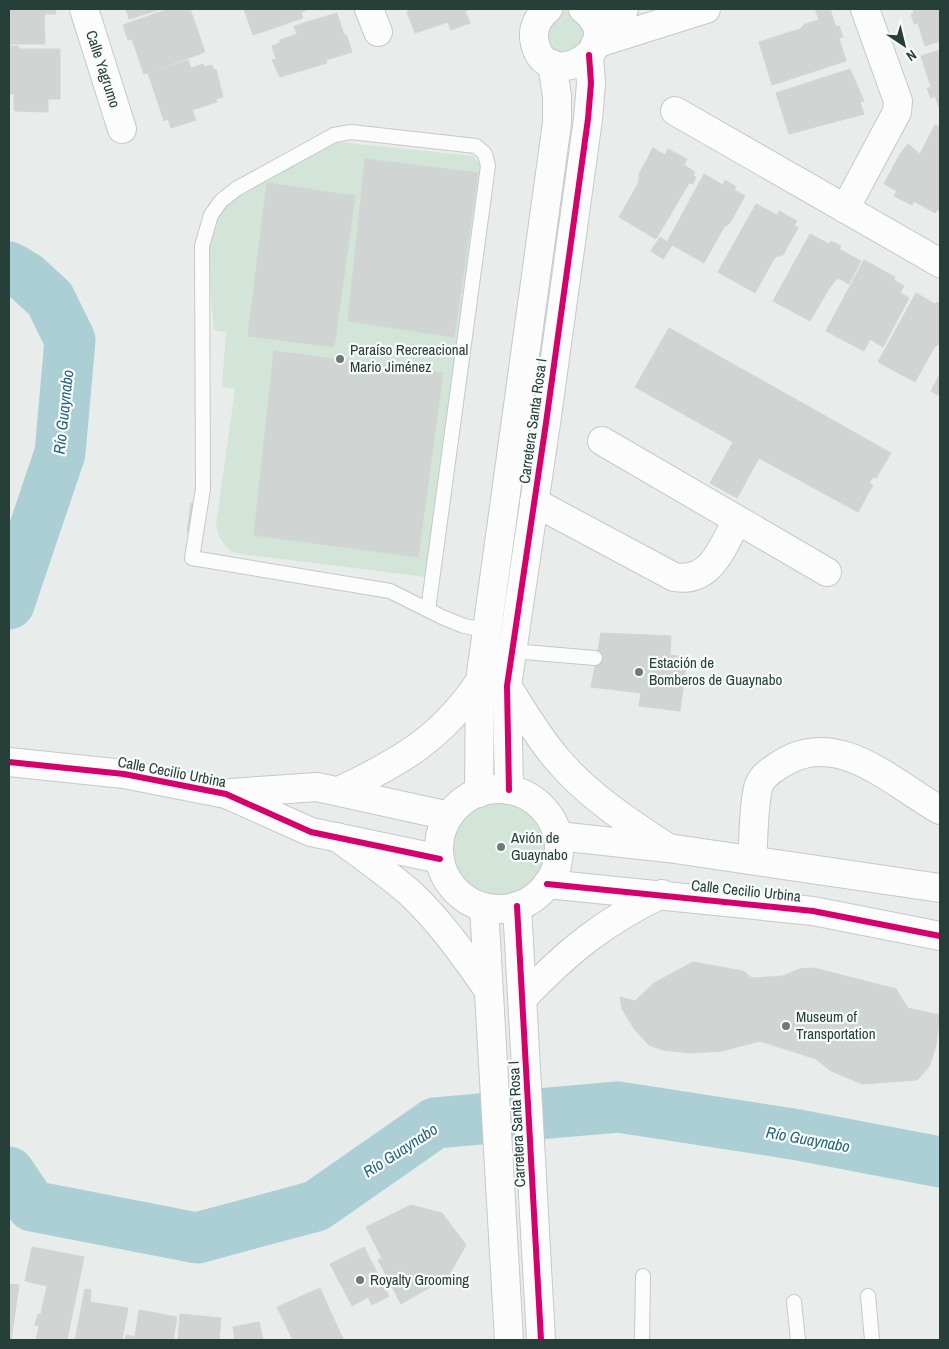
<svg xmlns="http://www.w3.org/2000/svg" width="949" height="1349" font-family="'Archivo Narrow',sans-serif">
	<rect width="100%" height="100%" fill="#e8ecea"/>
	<g fill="#d3e4d8">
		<polygon points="566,9 573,11 591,40 555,59 542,25 560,10"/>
		<path d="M338,142L473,156L480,165L425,577L235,553C225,548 218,537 216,525L235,389L222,387L226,332L214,330C212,300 202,239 219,212C233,191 312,155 338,142Z"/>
		<circle cx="498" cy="849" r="53"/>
	</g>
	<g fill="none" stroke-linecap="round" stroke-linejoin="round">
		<g stroke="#accfd6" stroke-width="51">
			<polyline points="9,267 26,277 50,299 70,340 60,453 9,604"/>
			<polyline points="9,1172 32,1206 197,1238 316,1206 435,1123 618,1107 793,1134 940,1162"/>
		</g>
	</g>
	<g fill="#d0d5d3" stroke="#d1d5d3">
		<polygon points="9,9 55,9 56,14 44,14 45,44 9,44"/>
		<polygon points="126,9 161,9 129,19"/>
		<polygon points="168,9 190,9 205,52 144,74 132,39 128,40 123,25"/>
		<polygon points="244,9 308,9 301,13 303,18 253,35"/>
		<polygon points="411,9 472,9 465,11 470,23 451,30 448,22 415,33 407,12"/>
		<polygon points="815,9 830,9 836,27 839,26 843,37 839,38 846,61 772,85 759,42 800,29 805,24 819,20"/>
		<polygon points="913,9 940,9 940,41 925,46 918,23 914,24 911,14 914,13"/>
		<polygon points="337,13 344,35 346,34 352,52 326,60 327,63 280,77 272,60 276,59 272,46 280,43 280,40 297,34 294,26"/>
		<polygon points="9,46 18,46 19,49 60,49 60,99 48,99 48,112 14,111 14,94 9,94"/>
		<polygon points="940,50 940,107 939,108 935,96 931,98 927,88 931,87 921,56"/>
		<polygon points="188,60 191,68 203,64 204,67 212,65 214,70 216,69 223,97 216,99 217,102 192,110 196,120 171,128 168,119 164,121 148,73"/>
		<polygon points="850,69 864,101 860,102 864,114 789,134 776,93"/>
		<polygon points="935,125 940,127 940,211 937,210 935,213 914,201 912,205 894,196 897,191 884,184 900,154 908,144 920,154"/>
		<polygon points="653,148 665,155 668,149 687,159 684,165 695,172 693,176 696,177 693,184 689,183 656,239 619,217 639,182 639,174"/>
		<polygon points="365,159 478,173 454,337 348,321"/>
		<polygon points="704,174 723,185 725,180 736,187 734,190 745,196 730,223 724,227 704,263 672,245 663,259 651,251 660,237 667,242"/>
		<polygon points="267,183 355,196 334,347 248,336"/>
		<polygon points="756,204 777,215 779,211 797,221 794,225 798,228 783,255 775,257 755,293 718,272"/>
		<polygon points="810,234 829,244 831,241 841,246 839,249 861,261 849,284 838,278 830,287 810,321 773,301"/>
		<polygon points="864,260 895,277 894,280 904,286 900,293 909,298 883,347 870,339 864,351 826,331"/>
		<polygon points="916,293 935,304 937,302 940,303 940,344 935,346 915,382 878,362"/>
		<polygon points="669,328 891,453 876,478 873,477 869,483 873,485 858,512 759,458 737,498 710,483 733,442 635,387"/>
		<polygon points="274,351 443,373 418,557 254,535"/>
		<polygon points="940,374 940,396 931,391"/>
		<polygon points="191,503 197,504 193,533 187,532"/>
		<polygon points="601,633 671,636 670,655 687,657 680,711 639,706 641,693 591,687"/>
		<polygon points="693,962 743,971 752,978 783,976 799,969 814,968 896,989 908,1008 940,1015 936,1046 929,1067 917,1080 862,1084 831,1071 816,1059 760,1041 722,1051 691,1053 663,1050 649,1045 635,1030 622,1009 620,997 635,1001 654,983"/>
		<polygon points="411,1205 442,1213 466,1245 448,1277 401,1304 378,1260 382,1258 366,1227"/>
		<polygon points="32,1247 84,1257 67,1340 36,1340 39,1326 35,1325 38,1314 41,1314 47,1286 25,1281"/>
		<polygon points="364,1247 389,1296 372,1305 368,1297 352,1306 330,1264"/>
		<polygon points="9,1284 19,1285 11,1340 9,1340"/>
		<polygon points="320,1288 343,1339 293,1340 277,1307"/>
		<polygon points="85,1289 91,1290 90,1302 128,1308 122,1340 75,1340"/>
		<polygon points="139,1310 177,1317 173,1340 126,1340 126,1335 135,1337"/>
		<polygon points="180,1314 221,1318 219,1340 178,1340"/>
		<polygon points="259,1322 263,1340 235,1340 233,1327"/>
	</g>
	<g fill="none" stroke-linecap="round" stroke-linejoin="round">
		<defs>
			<g id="service">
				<polyline points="428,610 488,166 485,154 476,146 351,132 334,135 236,189 221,201 211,215 202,246 203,489 192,558 390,591 442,617 464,626 491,631"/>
				<polyline points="512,651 595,658"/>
				<polyline points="868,1296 872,1340"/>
				<polyline points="794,1302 798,1340"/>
				<polyline points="642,1340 643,1276"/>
			</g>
			<g id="minor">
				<polyline points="84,9 122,129"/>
				<polyline points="369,9 378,32"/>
				<polyline points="592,18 624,9"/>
				<polyline points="595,44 706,9"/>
				<polyline points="675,111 940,263"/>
				<polyline points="845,209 897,112 898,101 865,9"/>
				<polyline points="602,441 827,572"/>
				<path d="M534,502L674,577C711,584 723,546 737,520"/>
				<polyline points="9,762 124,774 226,794 311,832 440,859"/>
				<polyline points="230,793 317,787 449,816"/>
				<polyline points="558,836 668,848 940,888"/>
				<path d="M752,860C754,837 753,810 758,788C761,776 772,770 781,764C838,727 893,784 940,810"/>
				<polyline points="547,884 813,911 940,936"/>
			</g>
			<g id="tertiary">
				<path d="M548,9C539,16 533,26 534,38C541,99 634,48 583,9"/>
				<path d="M507,686C523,711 538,737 557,759C588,796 629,822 668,848"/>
				<circle cx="499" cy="849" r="60"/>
				<polyline points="509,790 507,686 546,423 588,119 591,83 589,55"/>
				<path d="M339,791C400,762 441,739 480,681"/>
				<polyline points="479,793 480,681 557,123 557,96 552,64"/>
				<path d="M337,837C361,855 387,873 410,893C440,921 463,954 487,988"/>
				<polyline points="517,906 541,1340"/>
				<polyline points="484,907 509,1340"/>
				<path d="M523,998C567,952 603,922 662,894"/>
			</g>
		</defs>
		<use href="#service" stroke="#c5c9c7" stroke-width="16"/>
		<use href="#minor" stroke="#c5c9c7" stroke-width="30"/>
		<use href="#tertiary" stroke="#c5c9c7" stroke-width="30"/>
		<use href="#service" stroke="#fcfcfc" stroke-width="14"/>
		<use href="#minor" stroke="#fcfcfc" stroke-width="28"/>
		<use href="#tertiary" stroke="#fcfcfc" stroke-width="28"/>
		<defs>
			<g id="cycleway">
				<polyline points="9,762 124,774 226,794 311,832 440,859"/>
				<polyline points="509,790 507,686 546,423 588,119 591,83 589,55"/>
				<polyline points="547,884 813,911 940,936"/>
				<polyline points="517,906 541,1340"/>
			</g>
		</defs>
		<use href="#cycleway" stroke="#f7faf9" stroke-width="9"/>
		<use href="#cycleway" stroke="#d6006c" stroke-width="6"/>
	</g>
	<g fill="#6a7c77" stroke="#f7faf9" stroke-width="2">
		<circle cx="340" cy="359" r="5"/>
		<circle cx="639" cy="672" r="5"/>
		<circle cx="501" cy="847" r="5"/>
		<circle cx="786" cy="1026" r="5"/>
		<circle cx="360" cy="1280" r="5"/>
	</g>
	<g text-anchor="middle" stroke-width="4.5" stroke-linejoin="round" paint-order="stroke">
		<g font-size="15" fill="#263f39" stroke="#f7faf9">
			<text transform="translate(103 69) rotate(72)" y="5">Calle Yagrumo</text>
			<text transform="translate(533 421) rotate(-82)" y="5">Carretera Santa Rosa I</text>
			<text transform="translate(172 772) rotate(11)" y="5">Calle Cecilio Urbina</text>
			<text transform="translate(746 891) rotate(6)" y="5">Calle Cecilio Urbina</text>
			<text transform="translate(517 1124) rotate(-93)" y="5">Carretera Santa Rosa I</text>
		</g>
		<g font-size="15" fill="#263f39" stroke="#f7faf9" text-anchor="start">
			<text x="350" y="355">Paraíso Recreacional<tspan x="350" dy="17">Mario Jiménez</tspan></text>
			<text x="649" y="668">Estación de<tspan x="649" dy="17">Bomberos de Guaynabo</tspan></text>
			<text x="511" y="843">Avión de<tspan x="511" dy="17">Guaynabo</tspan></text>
			<text x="796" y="1022">Museum of<tspan x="796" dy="17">Transportation</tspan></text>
			<text x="370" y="1285">Royalty Grooming</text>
		</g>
		<g font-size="16" font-style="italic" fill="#246677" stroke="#f7faf9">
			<text transform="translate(63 412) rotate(-84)" y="6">Río Guaynabo</text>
			<text transform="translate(808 1139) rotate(10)" y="6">Río Guaynabo</text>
			<text transform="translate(400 1150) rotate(-33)" y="6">Río Guaynabo</text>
		</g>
	</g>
	<rect width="949" height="1349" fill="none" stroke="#263f39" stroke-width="20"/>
	<g transform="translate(904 45) rotate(145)" stroke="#f7faf9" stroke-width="4" paint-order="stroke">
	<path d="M0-4L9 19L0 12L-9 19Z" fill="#263f39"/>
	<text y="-8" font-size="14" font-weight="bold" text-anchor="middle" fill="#263f39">N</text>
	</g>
</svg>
